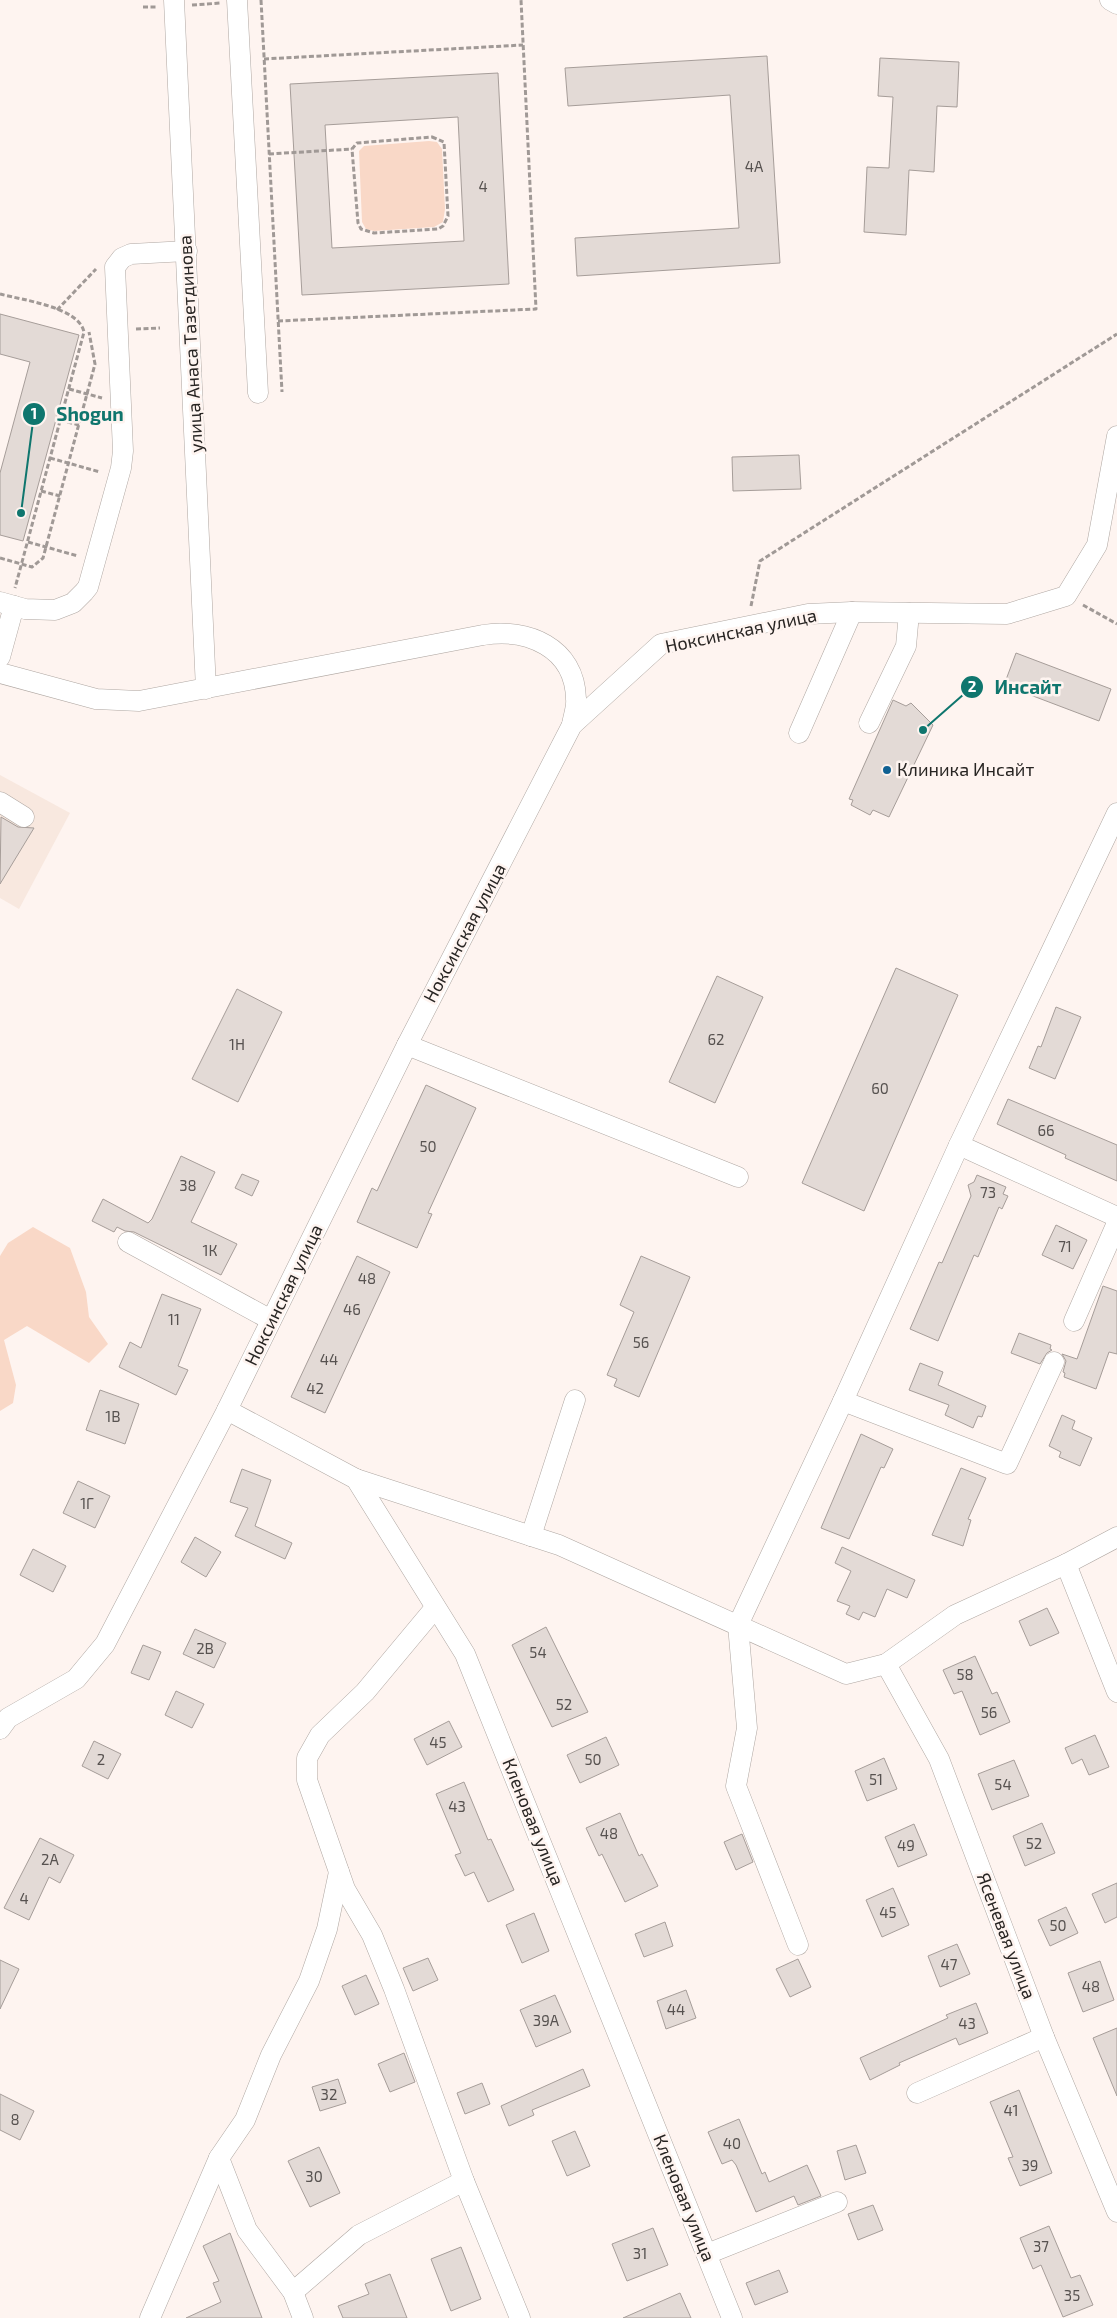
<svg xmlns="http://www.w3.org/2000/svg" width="1117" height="2318" font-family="'Exo 2',sans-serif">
	<rect width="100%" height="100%" fill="#fef4f0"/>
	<polygon fill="#f8e8df" points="0,775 70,813 19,909 0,898"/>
	<g fill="#f9d8c7">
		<polygon points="429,141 437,142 442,149 445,209 443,222 434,227 374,231 366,229 362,222 359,151 364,146"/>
		<polygon points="33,1227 70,1248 86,1292 89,1317 108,1344 89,1363 27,1326 4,1340 16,1385 13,1403 0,1411 0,1256 8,1243"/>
	</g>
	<g fill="#e3dad6" stroke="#a69d99" fill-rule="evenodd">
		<polygon points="767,56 780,263 577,276 575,238 739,228 730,95 568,106 565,68"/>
		<polygon points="880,58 959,62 957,107 937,106 934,172 909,170 906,235 864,232 867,167 889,168 893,97 878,96"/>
		<path d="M498,73L509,284L302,295L290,84ZM458,117L464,241L332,248L325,125Z"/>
		<polygon points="0,314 79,335 23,541 0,535 0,473 30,362 0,354"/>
		<polygon points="799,455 801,489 733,491 732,457"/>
		<polygon points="1016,653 1111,689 1099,721 1004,685"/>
		<polygon points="893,700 906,706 911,703 933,725 889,817 873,810 870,815 851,805 853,800 849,799"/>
		<polygon points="1,817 18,827 34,828 0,884"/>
		<polygon points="896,968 958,995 864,1211 802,1183"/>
		<polygon points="717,976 763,997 715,1103 669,1082"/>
		<polygon points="237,989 282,1012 238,1102 192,1079"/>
		<polygon points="1056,1007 1081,1017 1055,1079 1029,1068 1038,1046 1041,1047"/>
		<polygon points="426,1085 476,1108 428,1213 432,1214 417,1248 357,1222 372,1188 377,1191"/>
		<polygon points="1008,1099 1117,1145 1117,1181 1065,1158 1066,1155 997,1124"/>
		<polygon points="181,1156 215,1172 191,1222 237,1244 221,1275 134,1232 125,1231 117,1227 114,1232 92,1221 103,1199 148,1223 152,1219"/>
		<polygon points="242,1174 259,1181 252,1196 235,1188"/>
		<polygon points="977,1175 1006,1187 1003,1194 1008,1196 1002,1209 999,1207 978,1257 974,1255 938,1341 910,1329 939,1262 942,1263 971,1196 968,1185 974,1182"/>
		<polygon points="1056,1225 1087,1240 1073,1269 1042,1255"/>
		<polygon points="357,1256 390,1272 325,1413 291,1397"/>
		<polygon points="641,1256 690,1277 639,1397 614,1386 617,1379 607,1375 634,1312 620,1305"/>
		<polygon points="1103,1286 1117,1291 1117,1354 1109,1352 1096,1389 1064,1377 1065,1373 1063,1372 1066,1361 1062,1354 1077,1359"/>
		<polygon points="162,1294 201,1309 178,1366 188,1370 176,1395 119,1367 130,1342 141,1348"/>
		<polygon points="1019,1333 1051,1345 1050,1349 1052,1350 1047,1353 1040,1364 1011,1353"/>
		<polygon points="920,1363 943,1372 938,1385 986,1406 982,1417 978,1416 973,1428 945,1415 949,1405 909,1390"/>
		<polygon points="100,1390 139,1404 125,1444 86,1430"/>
		<polygon points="1062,1415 1075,1421 1072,1429 1092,1438 1080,1466 1059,1457 1061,1452 1049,1446"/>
		<polygon points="861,1434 893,1449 884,1468 881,1467 849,1539 821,1528"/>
		<polygon points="961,1468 986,1478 968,1519 971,1520 963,1546 932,1535"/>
		<polygon points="242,1469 271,1480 255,1526 292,1543 285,1559 235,1536 248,1508 230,1502"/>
		<polygon points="78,1481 110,1496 95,1528 63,1513"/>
		<polygon points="195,1537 221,1552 206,1577 181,1562"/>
		<polygon points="842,1547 915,1580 907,1598 887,1589 875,1617 863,1612 859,1620 846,1614 850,1606 837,1601 851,1571 835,1563"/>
		<polygon points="33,1549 66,1566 53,1592 20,1575"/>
		<polygon points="1047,1608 1059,1633 1030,1646 1019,1621"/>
		<polygon points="546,1627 588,1712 552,1727 512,1645"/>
		<polygon points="195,1629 226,1643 214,1668 183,1654"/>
		<polygon points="143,1645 161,1652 149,1680 131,1673"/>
		<polygon points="975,1656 992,1694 997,1692 1010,1722 980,1735 962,1691 954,1694 943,1670"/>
		<polygon points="176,1691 204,1704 192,1728 165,1715"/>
		<polygon points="449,1721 462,1747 427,1765 414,1739"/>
		<polygon points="1095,1735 1109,1767 1089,1775 1082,1759 1072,1764 1065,1748"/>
		<polygon points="606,1737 619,1765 580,1783 567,1755"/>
		<polygon points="94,1741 121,1754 108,1779 82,1766"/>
		<polygon points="884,1758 897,1789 867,1801 855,1771"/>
		<polygon points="1014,1760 1029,1796 992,1810 978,1774"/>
		<polygon points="464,1782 488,1840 491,1839 514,1890 488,1902 474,1872 465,1876 455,1855 461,1853 436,1794"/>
		<polygon points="620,1813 639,1856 642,1854 658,1886 625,1902 602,1854 599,1856 586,1828"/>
		<polygon points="1042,1823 1055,1853 1025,1866 1013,1836"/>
		<polygon points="914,1824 927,1855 898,1867 885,1837"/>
		<polygon points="742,1834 753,1862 736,1870 724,1842"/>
		<polygon points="40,1838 74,1855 60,1883 49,1877 29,1920 4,1908"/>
		<polygon points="1117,1883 1117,1917 1105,1923 1092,1894"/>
		<polygon points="893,1888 909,1925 882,1937 866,1900"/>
		<polygon points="1066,1907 1078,1933 1050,1946 1038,1920"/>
		<polygon points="534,1913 549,1951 522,1963 506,1925"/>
		<polygon points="665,1922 673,1946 644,1957 635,1934"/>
		<polygon points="957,1944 970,1974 940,1987 928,1956"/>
		<polygon points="428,1958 438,1980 413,1991 403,1968"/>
		<polygon points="798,1959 811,1987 790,1997 776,1969"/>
		<polygon points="0,1960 19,1969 0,2009"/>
		<polygon points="1100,1961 1114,2000 1083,2012 1068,1973"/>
		<polygon points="366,1975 379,2004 355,2015 342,1986"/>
		<polygon points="686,1990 696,2018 666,2029 657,2001"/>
		<polygon points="555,1995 571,2032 536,2047 520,2010"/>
		<polygon points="976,2003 988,2033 959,2045 956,2038 899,2063 900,2065 870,2080 860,2058 948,2018 946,2015"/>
		<polygon points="1117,2028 1117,2096 1093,2038"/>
		<polygon points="404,2053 415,2082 390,2092 378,2064"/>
		<polygon points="583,2069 590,2086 532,2110 534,2115 509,2126 501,2106"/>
		<polygon points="338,2079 346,2103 320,2111 312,2087"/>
		<polygon points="482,2083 490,2104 465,2114 457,2093"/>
		<polygon points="1019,2090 1052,2173 1020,2186 1008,2158 1013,2157 990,2102"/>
		<polygon points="0,2094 34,2111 20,2140 0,2130"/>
		<polygon points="739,2119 762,2174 765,2172 769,2182 807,2165 821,2196 798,2205 794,2196 756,2212 736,2165 732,2160 722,2164 708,2132"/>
		<polygon points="575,2131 590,2166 567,2176 552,2141"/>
		<polygon points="856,2145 866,2173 845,2180 837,2151"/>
		<polygon points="319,2147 340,2193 310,2207 288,2161"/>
		<polygon points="873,2205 883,2230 858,2240 848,2214"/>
		<polygon points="1049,2226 1071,2278 1080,2275 1093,2305 1063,2317 1041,2265 1033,2269 1020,2238"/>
		<polygon points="653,2228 668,2265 627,2281 612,2244"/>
		<polygon points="230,2233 262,2318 186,2318 221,2302 213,2283 219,2281 203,2246"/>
		<polygon points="461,2247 481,2299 451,2311 431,2259"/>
		<polygon points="779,2270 788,2292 755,2305 746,2283"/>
		<polygon points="390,2274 407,2318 343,2318 338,2306 369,2294 365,2284"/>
		<polygon points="680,2293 691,2318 623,2318"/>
	</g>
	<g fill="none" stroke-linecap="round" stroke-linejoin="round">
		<defs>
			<g id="minor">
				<polyline points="174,0 206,689"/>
				<polyline points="237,0 258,393"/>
				<polyline points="1110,0 1117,4"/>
				<polyline points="0,602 25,609 55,610 73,603 84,592 88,587 121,468 123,451 115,267 122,258 131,254 187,251"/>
				<polyline points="0,657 14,606"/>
				<path d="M0,673L96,699L139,701L483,635C527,628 575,647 576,699C577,707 573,717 572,725"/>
				<polyline points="869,723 906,646 909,613"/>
				<polyline points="799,733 852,612"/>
				<polyline points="0,802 24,817"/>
				<polyline points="407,1045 738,1177"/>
				<polyline points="959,1145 1117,1217"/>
				<polyline points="128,1242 271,1320"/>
				<polyline points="1074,1321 1117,1223"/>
				<polyline points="843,1401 1007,1464 1054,1362"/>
				<polyline points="227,1410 356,1479 465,1654 732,2318"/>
				<polyline points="356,1479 559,1545 846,1674 886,1664 955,1615 1066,1564 1117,1537"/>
				<polyline points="531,1536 575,1400"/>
				<polyline points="1066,1564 1117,1692"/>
				<polyline points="435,1608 365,1692 320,1735 307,1758 307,1780 345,1889 372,1935 394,1989 464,2181 520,2318"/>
				<polyline points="886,1664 939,1759 1044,2037 1117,2212"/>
				<polyline points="0,1729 8,1718 76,1679 105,1644 227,1410 407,1045 572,725 661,644 808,614 852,612 1007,614 1066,596 1097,545 1117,436"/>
				<polyline points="798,1945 736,1786 747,1728 738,1625 843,1401 959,1145 1117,813"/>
				<polyline points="917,2093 1044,2037"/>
				<polyline points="707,2254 837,2202"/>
				<polyline points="293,2292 359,2235 464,2181"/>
				<polyline points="150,2318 219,2158"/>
				<polyline points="303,2318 293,2292 247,2230 219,2158 245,2120 271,2055 309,1981 327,1929 339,1872"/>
			</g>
		</defs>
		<use href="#minor" stroke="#afa7a2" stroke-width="21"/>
		<g stroke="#a09996" stroke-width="3" stroke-dasharray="5 2.5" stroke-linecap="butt">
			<polyline points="261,0 282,392"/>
			<polyline points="192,5 221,3"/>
			<polyline points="143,7 156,7"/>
			<polyline points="264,59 523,45"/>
			<polygon points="432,137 444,142 448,216 443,226 438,229 374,233 361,229 358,223 352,149 357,143"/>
			<polyline points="269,154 352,149"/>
			<path d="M0,294C22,300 79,307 84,332L15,588"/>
			<polyline points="57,310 96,269"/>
			<polyline points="278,321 536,309 521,0"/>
			<polyline points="136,329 160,328"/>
			<polyline points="69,389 102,398"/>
			<polyline points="60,420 79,425"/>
			<polyline points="50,458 100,472"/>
			<polyline points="41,491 60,496"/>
			<polyline points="28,542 78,556"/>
			<polyline points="0,558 32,567 43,558 95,364 89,332"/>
			<polyline points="1083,605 1117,624"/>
			<polyline points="751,606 760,561 1117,334"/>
		</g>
		<use href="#minor" stroke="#fff" stroke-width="20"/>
	</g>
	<circle fill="#106193" stroke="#fef4f0" stroke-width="2" cx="887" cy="770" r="5"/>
	<g text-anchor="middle" stroke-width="5" stroke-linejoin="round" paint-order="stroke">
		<g font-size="15" fill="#575250">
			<text x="754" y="172">4А</text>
			<text x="483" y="192">4</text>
			<text x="716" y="1045">62</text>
			<text x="237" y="1050">1Н</text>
			<text x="880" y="1094">60</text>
			<text x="1046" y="1136">66</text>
			<text x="428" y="1152">50</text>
			<text x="188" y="1191">38</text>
			<text x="988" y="1198">73</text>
			<text x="1065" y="1252">71</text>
			<text x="210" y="1256">1К</text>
			<text x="367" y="1284">48</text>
			<text x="352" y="1315">46</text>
			<text x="174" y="1325">11</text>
			<text x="641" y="1348">56</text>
			<text x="329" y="1365">44</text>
			<text x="315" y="1394">42</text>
			<text x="113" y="1422">1В</text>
			<text x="87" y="1509">1Г</text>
			<text x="205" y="1654">2В</text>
			<text x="538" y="1658">54</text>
			<text x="965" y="1680">58</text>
			<text x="564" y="1710">52</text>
			<text x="989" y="1718">56</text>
			<text x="438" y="1748">45</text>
			<text x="101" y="1765">2</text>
			<text x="593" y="1765">50</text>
			<text x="876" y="1785">51</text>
			<text x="1003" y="1790">54</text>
			<text x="457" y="1812">43</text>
			<text x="609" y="1839">48</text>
			<text x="1034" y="1849">52</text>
			<text x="906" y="1851">49</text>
			<text x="50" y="1865">2А</text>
			<text x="24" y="1904">4</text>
			<text x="888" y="1918">45</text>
			<text x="1058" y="1931">50</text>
			<text x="949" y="1970">47</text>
			<text x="1091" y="1992">48</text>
			<text x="676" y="2015">44</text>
			<text x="546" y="2026">39А</text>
			<text x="967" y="2029">43</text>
			<text x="329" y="2100">32</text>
			<text x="1011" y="2116">41</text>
			<text x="15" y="2125">8</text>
			<text x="732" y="2149">40</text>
			<text x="1030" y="2171">39</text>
			<text x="314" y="2182">30</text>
			<text x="1041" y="2252">37</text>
			<text x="640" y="2259">31</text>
			<text x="1072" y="2301">35</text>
		</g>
		<g font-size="18" fill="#282523" stroke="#fef4f0">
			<text transform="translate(191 344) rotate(-93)" y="6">улица Анаса Тазетдинова</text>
			<text transform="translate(741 631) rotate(-12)" y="6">Ноксинская улица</text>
			<text transform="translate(465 933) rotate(-62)" y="6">Ноксинская улица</text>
			<text transform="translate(284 1295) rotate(-64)" y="6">Ноксинская улица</text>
			<text transform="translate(533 1822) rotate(68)" y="6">Кленовая улица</text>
			<text transform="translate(1006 1936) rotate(69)" y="6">Ясеневая улица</text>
			<text transform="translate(684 2198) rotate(68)" y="6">Кленовая улица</text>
		</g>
		<g font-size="18" fill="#282523" stroke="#fef4f0" text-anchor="start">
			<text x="897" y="776">Клиника Инсайт</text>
		</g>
	</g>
	<path fill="none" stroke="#0f766e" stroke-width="2" d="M21 513L34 414M923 730L972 687"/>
	<g fill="#0f766e" stroke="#fef4f0" stroke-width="2">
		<circle cx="21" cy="513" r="5"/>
		<circle cx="923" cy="730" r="5"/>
		<circle cx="34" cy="414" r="12"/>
		<circle cx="972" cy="687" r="12"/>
	</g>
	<g font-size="15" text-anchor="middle" font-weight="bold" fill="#fff">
		<text x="34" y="419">1</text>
		<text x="972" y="692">2</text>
	</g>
	<g font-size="19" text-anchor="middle" font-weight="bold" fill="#0f766e" stroke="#fef4f0" stroke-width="5" stroke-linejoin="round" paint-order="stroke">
		<text x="90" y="421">Shogun</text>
		<text x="1028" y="694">Инсайт</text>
	</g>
</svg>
